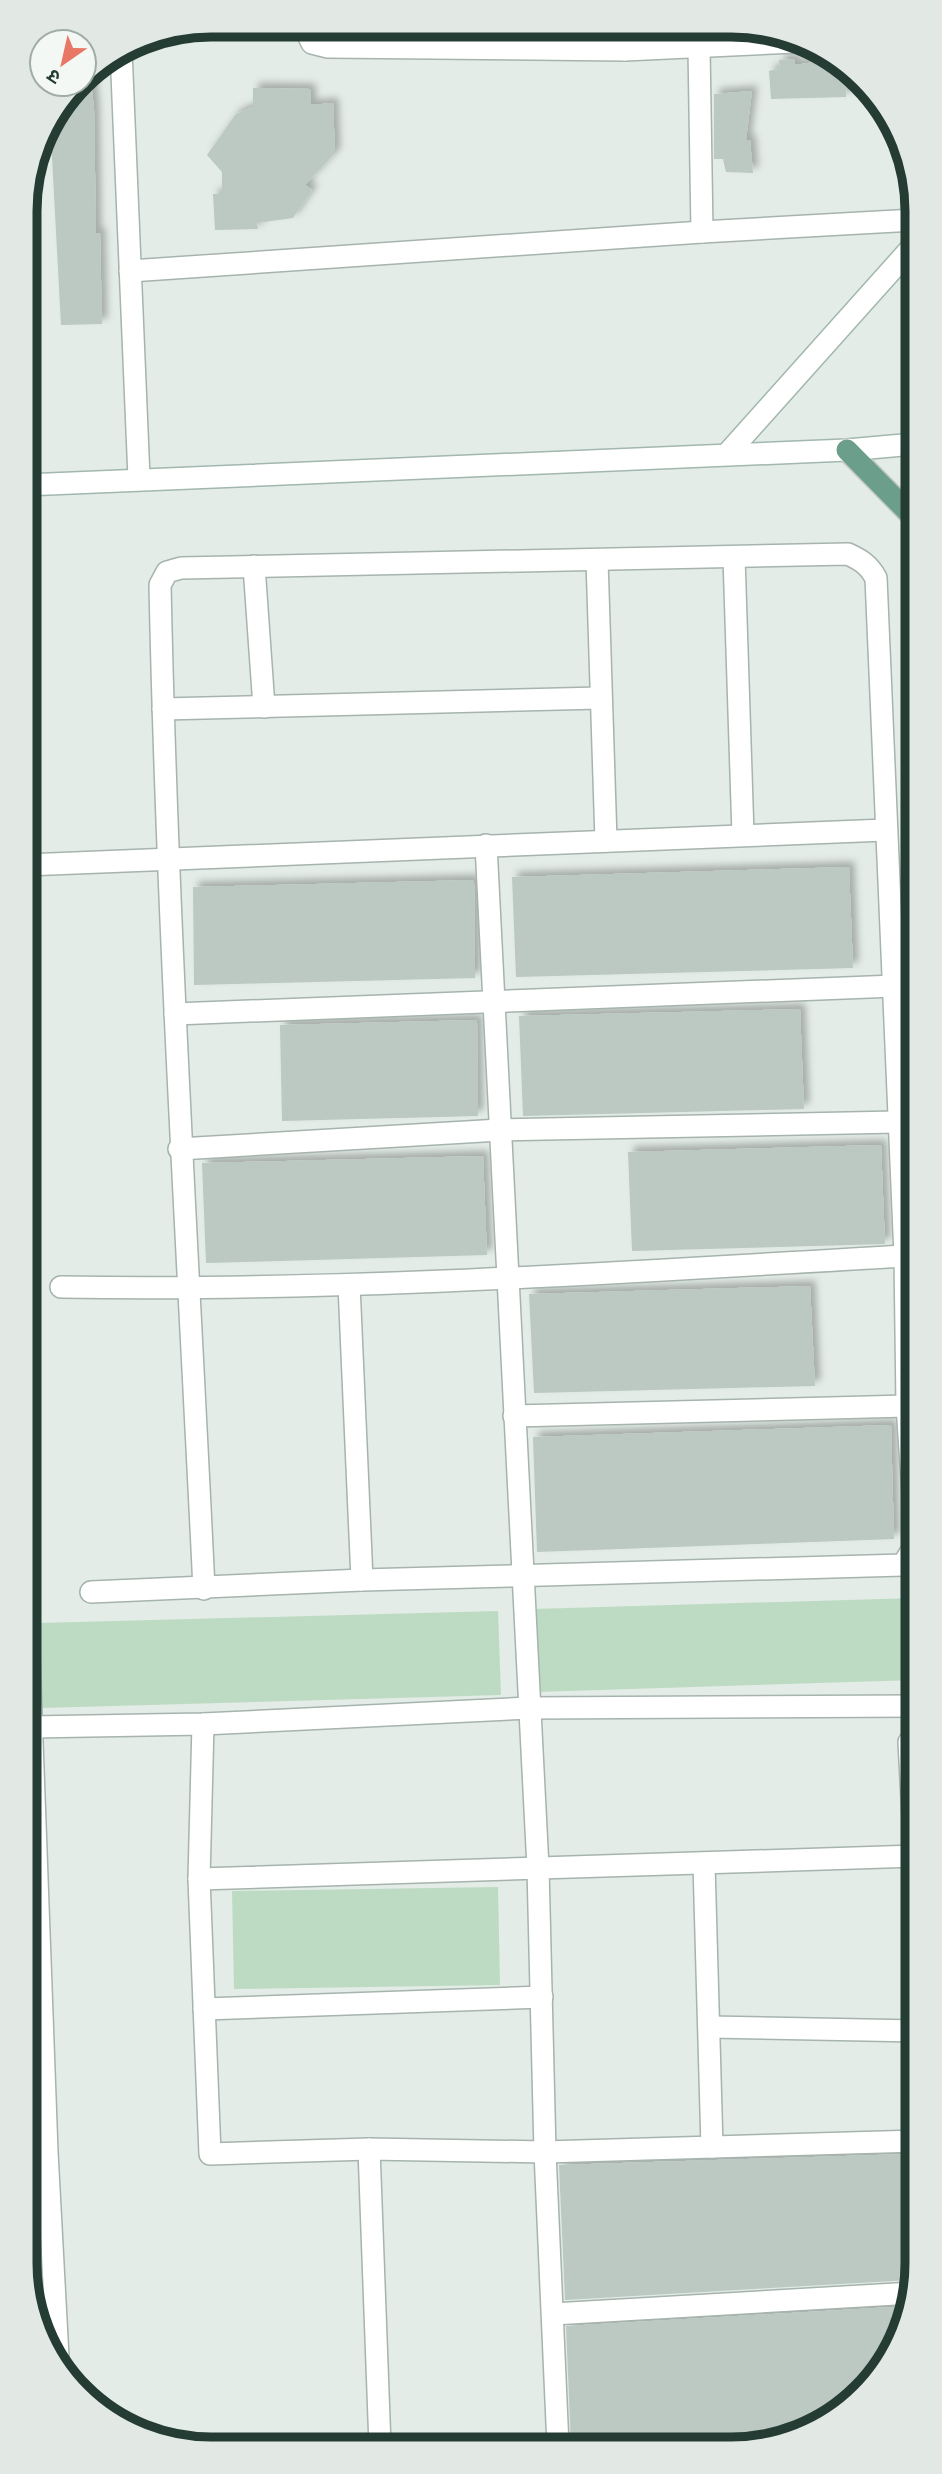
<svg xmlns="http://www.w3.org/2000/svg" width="942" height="2474" font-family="'Space Grotesk','Noto Sans Devanagari',sans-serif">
	<defs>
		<filter id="shadow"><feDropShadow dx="5.5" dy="-5.5" stdDeviation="3.5" flood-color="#0004"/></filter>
	</defs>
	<rect width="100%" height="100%" fill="#e3ece7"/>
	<g fill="#bddbc2">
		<polygon points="916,1598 916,1680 536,1692 533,1609"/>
		<polygon points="498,1611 501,1695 41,1708 39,1623"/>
		<polygon points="498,1887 500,1985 234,1989 232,1891"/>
	</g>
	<g fill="#bbc9c2" filter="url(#shadow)">
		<polygon points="794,59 795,65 828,60 832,68 847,70 846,97 771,99 769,71 780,68 779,60"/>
		<polygon points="90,70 94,109 96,233 100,233 102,324 61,325 50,120 78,84 84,84 84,76"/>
		<polygon points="253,88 310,89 311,105 333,103 335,153 305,185 312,190 293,218 257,223 258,229 215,230 213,194 222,194 222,172 207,155 236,114 253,107"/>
		<polygon points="752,91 746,140 750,140 753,173 726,172 723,159 714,159 714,94"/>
		<polygon points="849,867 853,968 516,977 512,877"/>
		<polygon points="474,880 475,978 194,985 193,887"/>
		<polygon points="800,1009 804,1109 523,1116 519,1016"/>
		<polygon points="477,1020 478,1116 282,1121 280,1025"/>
		<polygon points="881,1145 885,1244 632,1251 628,1152"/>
		<polygon points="483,1156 487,1255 206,1263 202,1163"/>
		<polygon points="810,1286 815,1386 534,1393 529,1294"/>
		<polygon points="891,1425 894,1539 537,1552 533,1437"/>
		<polygon points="907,2154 910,2280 565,2300 559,2165"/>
		<polygon points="910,2306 903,2334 872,2386 825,2424 792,2437 571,2445 566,2326"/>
	</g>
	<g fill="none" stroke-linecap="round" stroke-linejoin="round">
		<defs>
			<g id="street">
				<polyline points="303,25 312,43 328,47 625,50 795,42"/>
				<polyline points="624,27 625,50"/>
				<polyline points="699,48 702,232 914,220"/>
				<polyline points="121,50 139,478"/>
				<polyline points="130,271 702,232"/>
				<polyline points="734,557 743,835"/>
				<polyline points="597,560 606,841"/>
				<polyline points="254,566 264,707"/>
				<polyline points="163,709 600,698"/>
				<polyline points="486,845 538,1868 545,2152 558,2446"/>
				<polyline points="26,865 885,830"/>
				<polyline points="175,1014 895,986"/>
				<polyline points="179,1149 500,1130 897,1122"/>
				<polyline points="349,1285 362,1580"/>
				<path d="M61,1287C343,1292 624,1272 905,1256"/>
				<polyline points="514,1416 907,1406"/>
				<path d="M204,1589C188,1254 167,920 160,585L167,572L181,568L848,554C861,560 869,565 876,578L905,1256L907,1406L916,1538"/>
				<polyline points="91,1592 362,1580 903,1565 916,1543"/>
				<polyline points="27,1604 47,2152 58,2357"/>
				<polyline points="203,1724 199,1879 210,2154 369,2149 545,2152 917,2141"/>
				<polyline points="32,1727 203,1724 529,1708 916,1706"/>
				<polyline points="909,1742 916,1873"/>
				<polyline points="704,1864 712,2147"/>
				<polyline points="199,1879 916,1856"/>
				<polyline points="204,2009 542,1997"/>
				<polyline points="709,2027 917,2031"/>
				<polyline points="369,2149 380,2446"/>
				<polyline points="553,2314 913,2293"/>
			</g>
			<g id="secondary">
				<polyline points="728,453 914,245"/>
				<polyline points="25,485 847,450 914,444"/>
			</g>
			<polyline id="primary" points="847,450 914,518"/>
		</defs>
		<use href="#street" stroke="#a6b4ad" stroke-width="24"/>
		<use href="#secondary" stroke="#a2b7ad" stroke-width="24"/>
		<use href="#primary" stroke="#c2c8c6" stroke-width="24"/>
		<use href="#street" stroke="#fff" stroke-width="21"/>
		<use href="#secondary" stroke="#fff" stroke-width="21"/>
		<use href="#primary" stroke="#6b9e8b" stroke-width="21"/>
	</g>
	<path d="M0 0H942V2474H0ZM211 37H731A174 174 0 0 1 905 211V2263A174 174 0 0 1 731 2437H211A174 174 0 0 1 37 2263V211A174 174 0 0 1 211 37Z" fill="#e2e9e5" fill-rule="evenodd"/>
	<path fill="none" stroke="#243c33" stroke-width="9" d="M211 37H731A174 174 0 0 1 905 211V2263A174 174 0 0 1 731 2437H211A174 174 0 0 1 37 2263V211A174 174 0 0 1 211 37Z"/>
	<g transform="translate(63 63) rotate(214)"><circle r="33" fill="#f3f8f5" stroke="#a0ada7" stroke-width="2"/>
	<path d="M0-5L12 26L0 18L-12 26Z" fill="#e87765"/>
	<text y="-10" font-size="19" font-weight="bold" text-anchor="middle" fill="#243c33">उ</text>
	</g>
</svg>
